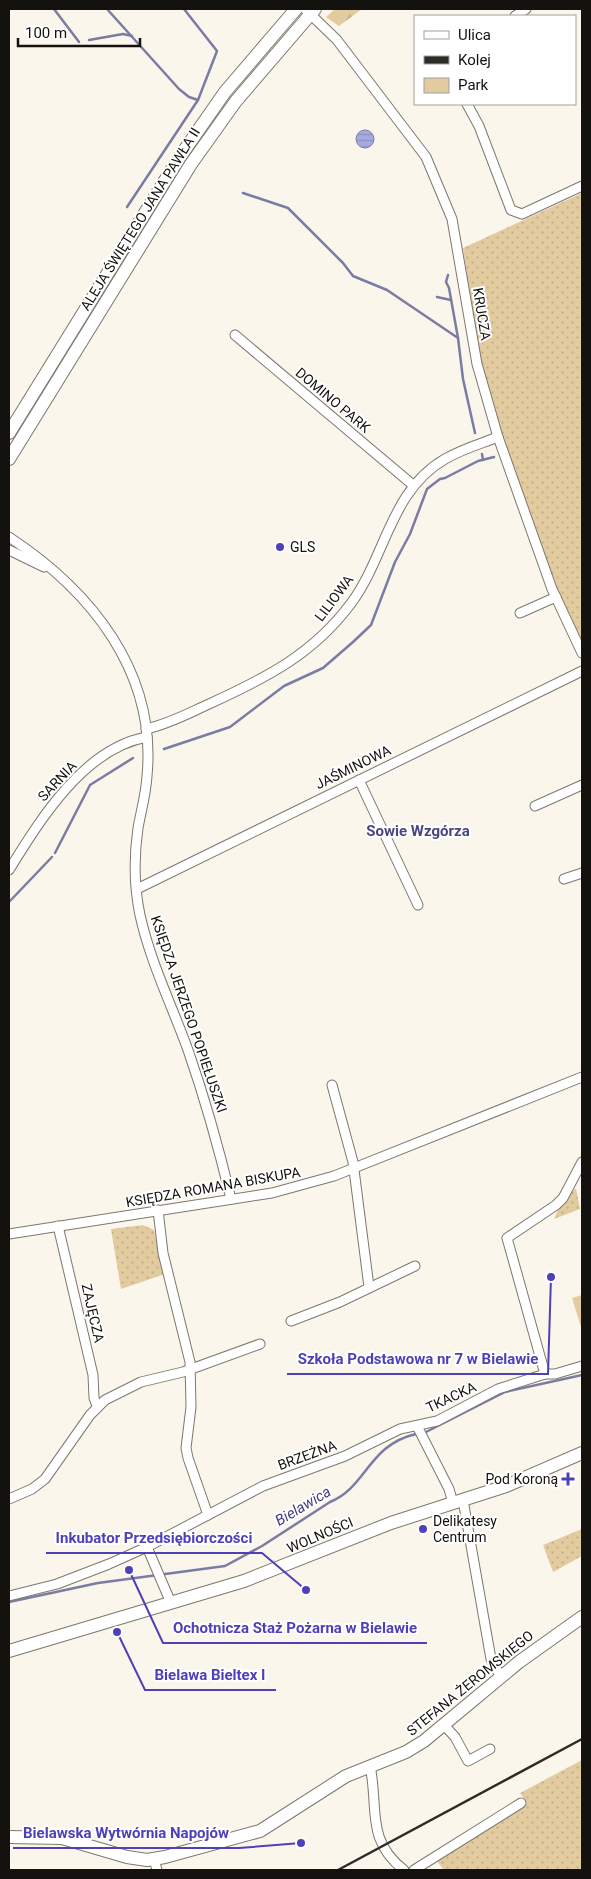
<svg xmlns="http://www.w3.org/2000/svg" width="591" height="1879" font-family="Roboto,sans-serif">
	<defs>
		<pattern id="green-dots" width="8" height="8" patternUnits="userSpaceOnUse" patternTransform="scale(1.25)"><rect width="8" height="8" fill="#e2cb9f"/><path d="M2 2h.1M6 6h.1" fill="none" stroke="#c1ad88" stroke-width="1.8" stroke-linecap="round"/></pattern>
		<pattern id="forest-firs" width="22" height="20" patternUnits="userSpaceOnUse" patternTransform="scale(1.25)"><rect width="22" height="20" fill="#e2cb9f"/><path d="M5 1l3.5 6h-7zM16 11l3.5 6h-7z" fill="#c1ad88"/></pattern>
		<pattern id="water-rules" width="6" height="5" patternUnits="userSpaceOnUse" patternTransform="scale(1.25)"><rect width="6" height="5" fill="#a7aae2"/><path d="M0 2.5h6" fill="none" stroke="#8f91c1"/></pattern>
	</defs>
	<rect width="100%" height="100%" fill="#fbf6ec"/>
	<g fill="url(#green-dots)">
		<polygon points="582,193 582,642 555,585 481,373 463,248"/>
		<polygon points="576,1188 580,1209 554,1219 560,1205"/>
		<polygon points="143,1225 154,1230 165,1274 121,1289 111,1229"/>
		<polygon points="582,1529 582,1556 553,1572 543,1545"/>
		<polygon points="582,1760 582,1870 444,1870 436,1860 527,1803 520,1793"/>
	</g>
	<polygon fill="url(#forest-firs)" points="335,9 362,9 339,26 326,17"/>
	<polygon fill="#e2cb9f" points="582,1295 582,1327 581,1327 572,1298"/>
	<circle fill="url(#water-rules)" stroke="#7b7ca3" cx="365" cy="139" r="9"/>
	<g fill="none" stroke-linecap="round" stroke-linejoin="round">
		<g stroke="#7b7ca3" stroke-width="2.5">
			<polyline points="54,9 79,42"/>
			<polyline points="107,9 179,89 189,97 198,100"/>
			<polyline points="89,40 123,34 132,36"/>
			<polyline points="243,193 288,208 343,263 353,276 387,290 458,338 463,379 475,433"/>
			<polyline points="127,207 198,100 217,51 184,9"/>
			<polyline points="448,275 446,282 449,288 458,338"/>
			<polyline points="437,297 451,300"/>
			<polyline points="482,454 483,460"/>
			<polyline points="164,749 230,727 284,686 323,668 353,642 371,625 395,562 410,534 427,489 440,479 445,478 478,461 494,457"/>
			<polyline points="55,853 90,785 133,758"/>
			<polyline points="9,902 52,857"/>
			<polyline points="424,1433 505,1392 582,1375"/>
			<path d="M9,1602L98,1583L225,1566L262,1546L330,1502C367,1487 368,1445 416,1434"/>
		</g>
		<defs>
			<g id="street">
				<polyline points="305,9 337,40 426,157 452,219 477,364 498,437 552,589 582,653"/>
				<polyline points="515,16 526,9"/>
				<polyline points="467,104 479,126 511,210 522,214 582,186"/>
				<polyline points="235,335 413,485"/>
				<path d="M9,537C91,591 157,672 147,776C146,794 141,811 138,828C134,856 134,887 140,915C150,961 172,1006 188,1050C205,1099 219,1149 231,1199"/>
				<polyline points="9,550 44,567"/>
				<polyline points="520,613 556,597"/>
				<path d="M146,729C169,724 189,713 209,704C266,678 314,654 352,602C386,555 391,490 445,459C462,449 480,444 498,437"/>
				<polyline points="359,780 418,905"/>
				<polyline points="535,806 582,785"/>
				<path d="M9,870C40,820 84,748 147,737"/>
				<polyline points="564,879 582,873"/>
				<polyline points="137,889 582,671"/>
				<polyline points="332,1085 353,1162 369,1287"/>
				<polyline points="158,1210 163,1253 190,1362 191,1407 186,1448 188,1458 208,1515"/>
				<polyline points="58,1226 93,1375 94,1398 97,1406"/>
				<polyline points="9,1234 272,1193 334,1176 582,1077"/>
				<polyline points="291,1321 340,1302 415,1266"/>
				<polyline points="545,1374 507,1238 556,1205 563,1198 582,1162"/>
				<polyline points="417,1426 449,1489 453,1503"/>
				<polyline points="9,1499 32,1489 45,1479 90,1415 105,1400 141,1382 183,1372 260,1344"/>
				<polyline points="463,1500 491,1659 501,1677"/>
				<polyline points="147,1547 171,1603"/>
				<polyline points="9,1596 57,1584 109,1564 147,1547 263,1486 345,1456 400,1429 437,1421 498,1389 545,1374 555,1374 582,1366"/>
				<polyline points="444,1725 455,1737 468,1761 490,1749"/>
				<path d="M370,1766C379,1807 365,1840 404,1870"/>
				<polyline points="154,1859 157,1870"/>
				<polyline points="414,1870 521,1803"/>
			</g>
			<g id="secondary">
				<polyline points="9,433 179,158 225,92 296,9"/>
				<polyline points="9,459 191,164 236,101 315,9"/>
				<polyline points="9,1651 244,1581 391,1523 506,1486 582,1453"/>
				<polyline points="9,1837 62,1838 127,1857 147,1860 165,1857 260,1831 346,1776 406,1752 424,1741 519,1662 582,1617"/>
			</g>
		</defs>
		<use href="#street" stroke="#7c786f" stroke-width="11"/>
		<use href="#secondary" stroke="#7c786f" stroke-width="14"/>
		<use href="#street" stroke="#fff" stroke-width="9"/>
		<use href="#secondary" stroke="#fff" stroke-width="12"/>
		<polyline stroke="#2c2b27" stroke-width="2.5" points="338,1870 582,1739"/>
	</g>
	<g fill="#4e41b8" stroke="#fff" stroke-width="2">
		<circle cx="280" cy="547" r="5"/>
		<path d="M565.5 1471.5h5v5h5v5h-5v5h-5v-5h-5v-5h5z"/>
		<circle cx="423" cy="1529" r="5"/>
	</g>
	<g text-anchor="middle" stroke-width="4" stroke-linejoin="round" paint-order="stroke">
		<g font-size="14" fill="#13120f" stroke="#fff">
			<text transform="translate(140 219) rotate(-58)" y="5">ALEJA ŚWIĘTEGO JANA PAWŁA II</text>
			<text transform="translate(482 314) rotate(81)" y="5">KRUCZA</text>
			<text transform="translate(333 400) rotate(40)" y="5">DOMINO PARK</text>
			<text transform="translate(334 598) rotate(-53)" y="5">LILIOWA</text>
			<text transform="translate(353 767) rotate(-26)" y="5">JAŚMINOWA</text>
			<text transform="translate(57 781) rotate(-47)" y="5">SARNIA</text>
			<text transform="translate(189 1014) rotate(71)" y="5">KSIĘDZA JERZEGO POPIEŁUSZKI</text>
			<text transform="translate(213 1187) rotate(-10)" y="5">KSIĘDZA ROMANA BISKUPA</text>
			<text transform="translate(93 1313) rotate(77)" y="5">ZAJĘCZA</text>
			<text transform="translate(451 1397) rotate(-25)" y="5">TKACKA</text>
			<text transform="translate(307 1455) rotate(-20)" y="5">BRZEŻNA</text>
			<text transform="translate(320 1535) rotate(-23)" y="5">WOLNOŚCI</text>
			<text transform="translate(470 1683) rotate(-39)" y="5">STEFANA ŻEROMSKIEGO</text>
		</g>
		<g font-size="14" fill="#13120f" stroke="#fff" text-anchor="start">
			<text x="290" y="552">GLS</text>
			<text x="558" y="1484" text-anchor="end">Pod Koroną</text>
			<text x="433" y="1526">Delikatesy<tspan x="433" dy="16">Centrum</tspan></text>
		</g>
		<g font-size="15" font-weight="bold" fill="#474683" stroke="#fff">
			<text x="418" y="836">Sowie Wzgórza</text>
		</g>
		<g font-size="15" font-style="italic" fill="#3f3c7f" stroke="#fff">
			<text transform="translate(303 1506) rotate(-31)" y="5">Bielawica</text>
		</g>
	</g>
	<path fill="none" stroke="#4e41b8" stroke-width="2" d="M551 1277L548 1374H287M306 1590L262 1553H46M129 1570L163 1643H427M117 1632L145 1690H276M301 1843L239 1848H13"/>
	<g fill="#4e41b8" stroke="#fff" stroke-width="2">
		<circle cx="551" cy="1277" r="5"/>
		<circle cx="306" cy="1590" r="5"/>
		<circle cx="129" cy="1570" r="5"/>
		<circle cx="117" cy="1632" r="5"/>
		<circle cx="301" cy="1843" r="5"/>
	</g>
	<g font-size="15" text-anchor="middle" font-weight="bold" fill="#4e41b8" stroke="#fff" stroke-width="4" stroke-linejoin="round" paint-order="stroke">
		<text x="418" y="1364">Szkoła Podstawowa nr 7 w Bielawie</text>
		<text x="154" y="1543">Inkubator Przedsiębiorczości</text>
		<text x="295" y="1633">Ochotnicza Staż Pożarna w Bielawie</text>
		<text x="210" y="1680">Bielawa Bieltex I</text>
		<text x="126" y="1838">Bielawska Wytwórnia Napojów</text>
	</g>
	<rect width="591" height="1879" fill="none" stroke="#13120f" stroke-width="20"/>
	<rect x="414" y="15" width="162" height="90" fill="#ffffff" stroke="#a1a09f"/>
	<rect x="424" y="31" width="25" height="8" fill="#ffffff" stroke="#a1a09f"/>
	<text x="458" y="40" font-size="15" fill="#13120f">Ulica</text>
	<rect x="424" y="56" width="25" height="8" fill="#2c2b27" stroke="#a1a09f"/>
	<text x="458" y="65" font-size="15" fill="#13120f">Kolej</text>
	<rect x="424" y="78" width="25" height="15" fill="#e2cb9f" stroke="#a1a09f"/>
	<text x="458" y="90" font-size="15" fill="#13120f">Park</text>
	<path d="M18 38v8h122v-8" fill="none" stroke="#13120f" stroke-width="2.5"/>
	<text x="25" y="38" font-size="15" fill="#13120f" stroke="#ffffff" stroke-width="4" paint-order="stroke">100 m</text>
</svg>
